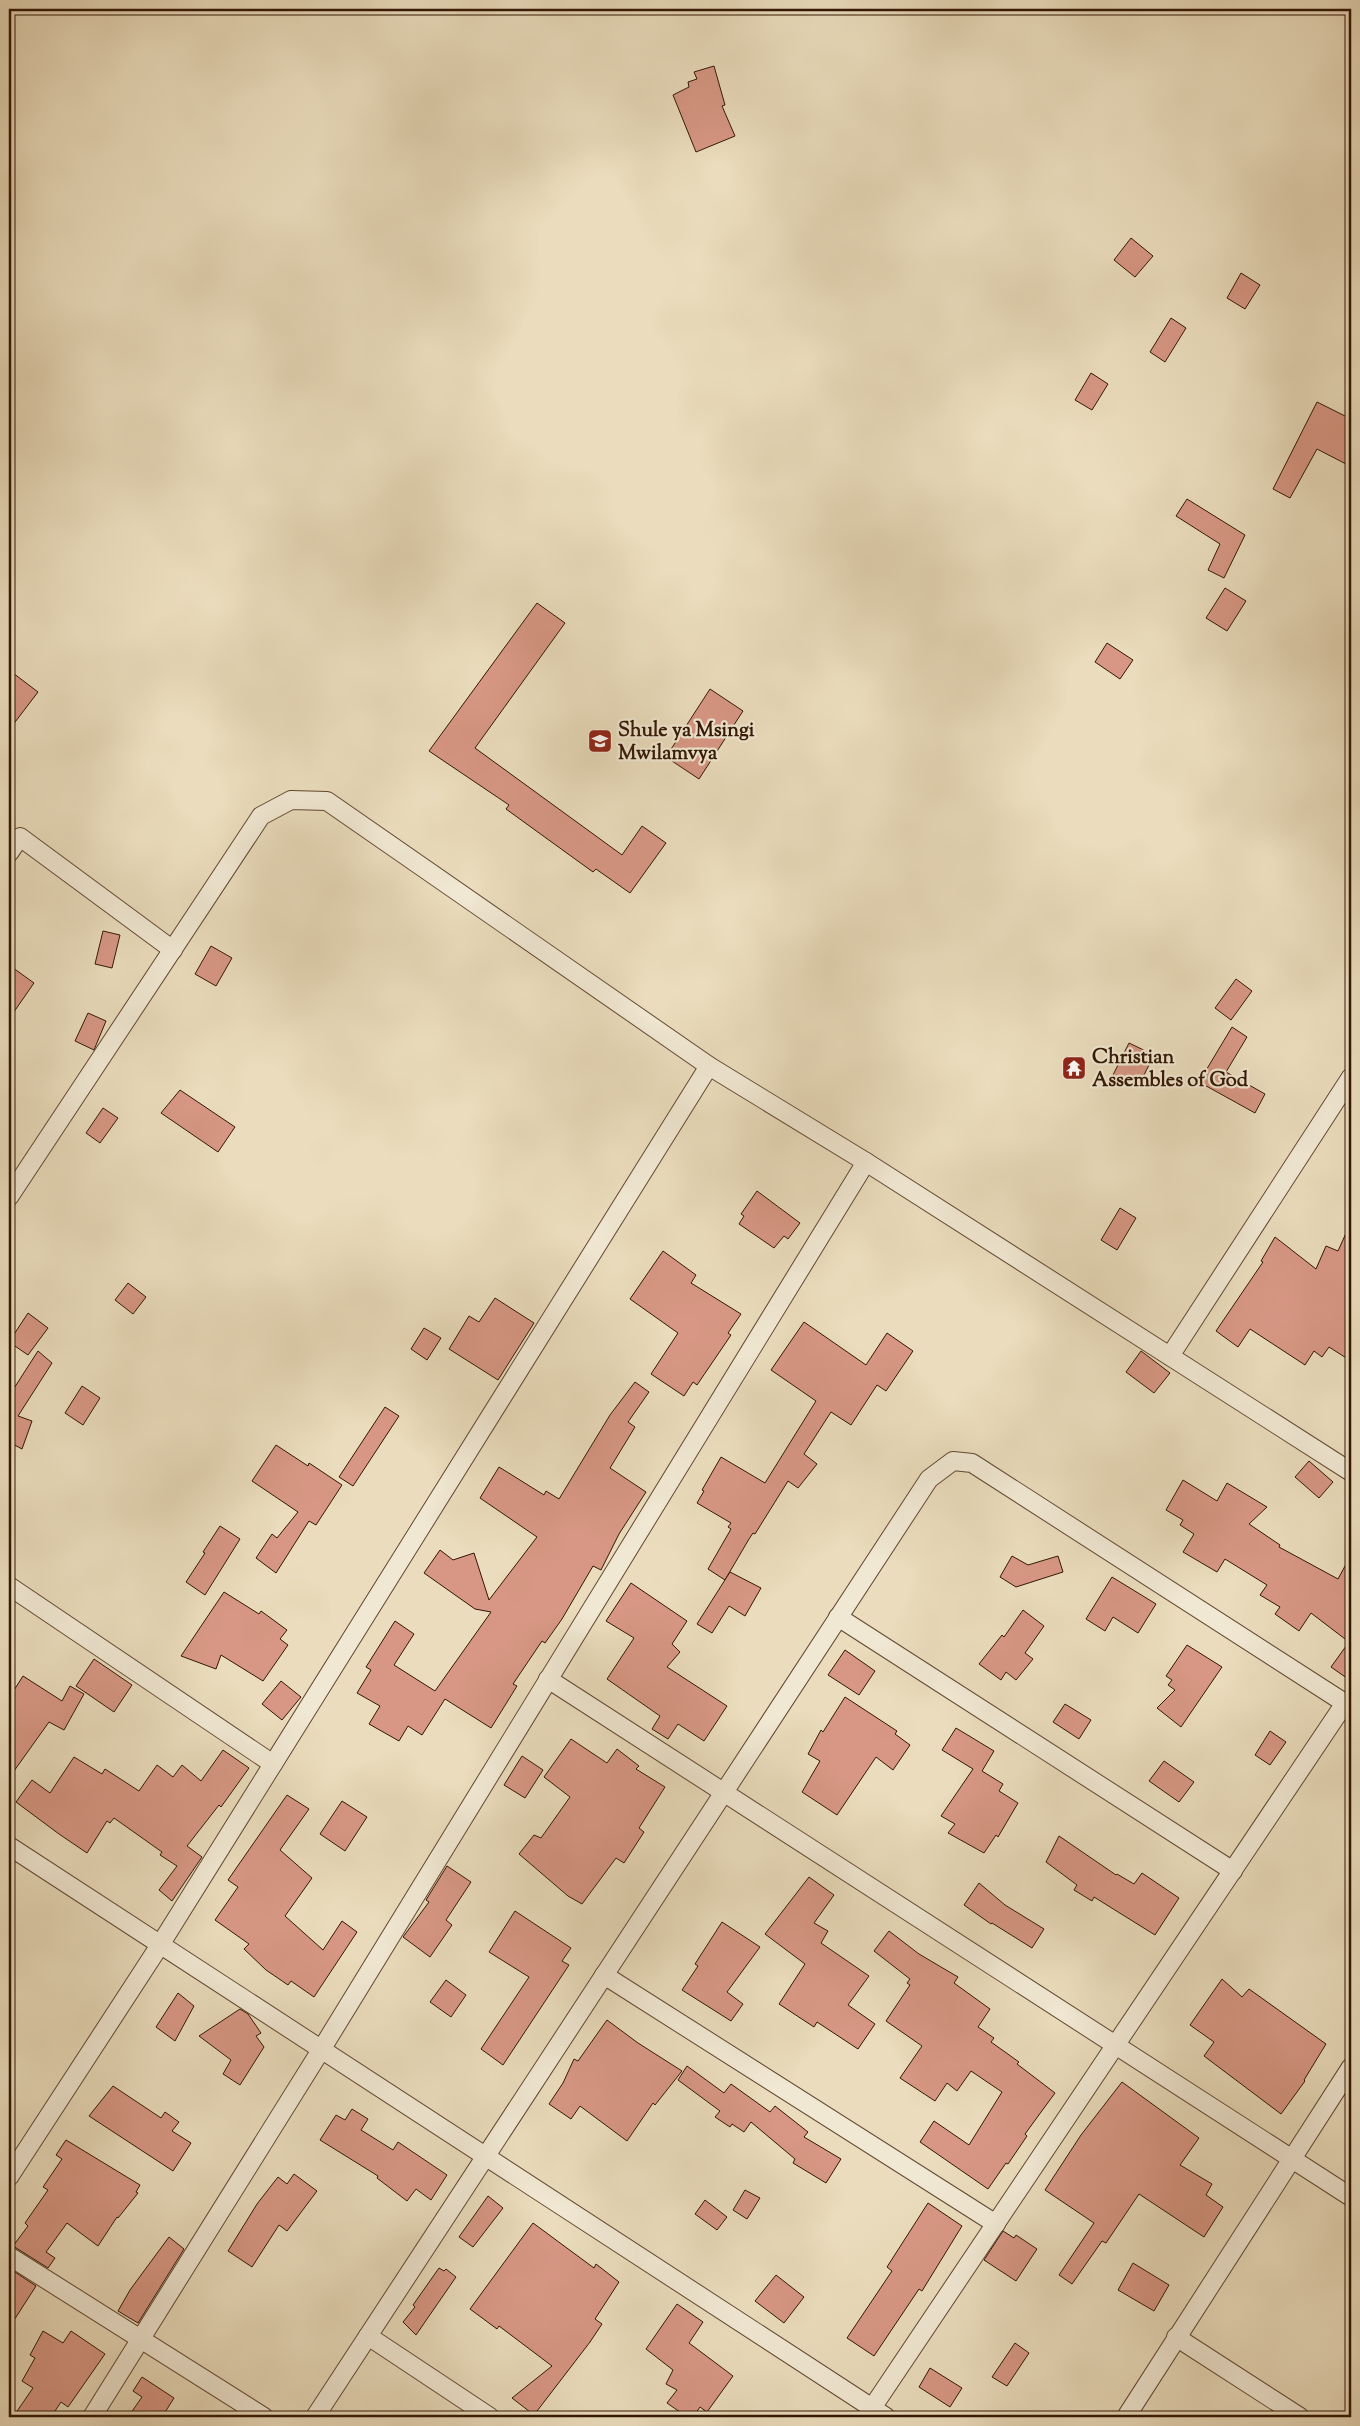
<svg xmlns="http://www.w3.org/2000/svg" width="1360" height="2426" font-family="'Sorts Mill Goudy',serif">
	<rect width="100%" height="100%" fill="#eadcbc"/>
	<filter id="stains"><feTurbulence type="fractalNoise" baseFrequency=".004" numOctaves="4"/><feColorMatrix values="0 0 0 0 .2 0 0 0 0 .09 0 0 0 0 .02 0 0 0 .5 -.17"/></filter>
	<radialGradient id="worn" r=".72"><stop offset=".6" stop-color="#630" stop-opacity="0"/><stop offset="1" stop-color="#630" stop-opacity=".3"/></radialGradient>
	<g fill="#d79784" stroke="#331704">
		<polygon points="714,66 725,105 722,106 735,136 696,152 673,95 689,87 688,82 697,79 694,72"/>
		<polygon points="1131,238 1153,256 1135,277 1114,260"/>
		<polygon points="1241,273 1260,285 1245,309 1227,298"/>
		<polygon points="1171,318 1186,328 1165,362 1150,352"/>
		<polygon points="1091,373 1108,384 1092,410 1075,400"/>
		<polygon points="1317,402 1351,419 1351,454 1346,464 1317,449 1290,498 1273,489"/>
		<polygon points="1187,499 1245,535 1224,578 1208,570 1220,544 1176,516"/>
		<polygon points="1225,588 1246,601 1227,631 1206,618"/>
		<polygon points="537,603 565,623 475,748 622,855 642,826 666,843 630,893 596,869 593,872 506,809 509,805 429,751"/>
		<polygon points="1107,643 1133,660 1120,679 1095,662"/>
		<polygon points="9,670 38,692 9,730"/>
		<polygon points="710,689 743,711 699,779 666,757"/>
		<polygon points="103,931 120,935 112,968 95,964"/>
		<polygon points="211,946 232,958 216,986 195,974"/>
		<polygon points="9,965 34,983 9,1019"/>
		<polygon points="1236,979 1252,991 1231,1020 1215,1008"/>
		<polygon points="88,1013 106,1021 94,1050 75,1041"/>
		<polygon points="1232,1027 1247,1037 1226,1072 1265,1094 1255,1113 1199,1082"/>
		<polygon points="1129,1043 1154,1055 1138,1087 1113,1075"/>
		<polygon points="180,1090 235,1127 218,1152 161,1113"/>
		<polygon points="103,1108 118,1118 100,1143 86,1133"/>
		<polygon points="757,1191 800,1223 788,1239 784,1236 774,1248 739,1224 744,1216 741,1214"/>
		<polygon points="1120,1208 1136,1218 1117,1250 1101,1240"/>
		<polygon points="1351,1222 1351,1361 1329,1347 1322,1357 1314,1351 1305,1365 1250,1329 1238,1347 1216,1331 1263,1262 1261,1261 1275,1237 1316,1269 1326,1246 1338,1251"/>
		<polygon points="663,1251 696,1275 691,1283 741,1314 728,1333 731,1335 697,1385 693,1382 684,1396 651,1374 678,1333 630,1299"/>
		<polygon points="128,1283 146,1297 133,1314 115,1300"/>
		<polygon points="495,1298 534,1323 498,1380 449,1349 469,1316 479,1322"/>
		<polygon points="28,1313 48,1328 28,1355 9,1342"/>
		<polygon points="804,1322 866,1365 887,1333 913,1351 886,1391 877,1385 851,1425 831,1412 804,1454 817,1464 798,1488 788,1481 755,1534 753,1533 749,1539 725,1580 708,1569 731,1529 728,1527 731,1523 697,1503 704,1491 702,1490 721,1457 765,1483 816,1401 771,1370"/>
		<polygon points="424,1328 441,1338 427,1360 411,1349"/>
		<polygon points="38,1351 52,1363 18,1416 32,1421 22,1449 9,1442 9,1396"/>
		<polygon points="1141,1351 1170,1373 1154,1393 1126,1372"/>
		<polygon points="635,1382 649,1392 628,1422 635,1427 610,1468 646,1492 619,1534 601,1570 593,1566 562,1619 545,1643 542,1641 513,1684 517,1686 491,1728 445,1699 422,1735 408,1726 399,1741 369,1724 380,1706 357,1693 371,1670 366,1667 395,1621 414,1634 394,1665 435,1691 491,1612 475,1609 424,1573 440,1550 453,1560 474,1553 489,1600 537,1537 480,1498 499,1467 544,1495 546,1491 559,1499 610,1415"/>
		<polygon points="82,1386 100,1398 83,1425 65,1413"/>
		<polygon points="385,1407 399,1416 353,1486 339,1477"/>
		<polygon points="276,1445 308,1466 309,1463 342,1485 316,1525 309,1521 276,1573 256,1558 272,1534 277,1538 298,1512 252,1481"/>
		<polygon points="1309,1461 1333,1482 1319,1498 1295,1477"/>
		<polygon points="1183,1480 1217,1501 1227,1483 1267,1507 1249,1524 1280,1545 1279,1547 1338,1579 1351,1555 1351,1681 1331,1667 1349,1642 1311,1613 1299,1631 1275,1614 1280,1607 1260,1595 1267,1585 1225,1559 1217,1572 1183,1552 1194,1534 1180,1525 1183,1520 1166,1510"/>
		<polygon points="220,1526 240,1539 205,1595 186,1582 205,1553 203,1552"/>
		<polygon points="1012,1556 1028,1565 1058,1556 1063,1572 1016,1587 1000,1577"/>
		<polygon points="730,1572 761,1588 745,1616 729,1606 712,1633 697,1624"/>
		<polygon points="1112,1577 1156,1604 1138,1633 1113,1617 1105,1631 1086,1619"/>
		<polygon points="631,1583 687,1621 672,1644 680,1652 667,1667 727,1706 704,1741 678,1724 668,1739 652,1729 660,1716 607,1679 634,1638 606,1621"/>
		<polygon points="224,1592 259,1614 261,1611 287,1630 280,1639 288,1645 263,1681 221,1655 216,1669 181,1656"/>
		<polygon points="1023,1610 1044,1626 1025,1653 1033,1659 1016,1680 1006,1672 1001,1680 979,1664 1002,1635 1004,1637"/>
		<polygon points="1187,1645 1222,1667 1181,1727 1157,1708 1175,1690 1168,1685 1172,1680 1166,1676"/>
		<polygon points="845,1650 875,1671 859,1695 828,1675"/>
		<polygon points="94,1659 132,1685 114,1712 76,1686"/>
		<polygon points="23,1676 62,1701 70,1686 84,1694 64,1730 49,1722 9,1778 9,1698"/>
		<polygon points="281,1681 301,1697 282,1720 262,1704"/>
		<polygon points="845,1697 897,1731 895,1734 910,1745 893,1770 876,1757 837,1815 802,1792 820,1761 808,1754 821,1730 823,1732"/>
		<polygon points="1065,1704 1091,1720 1079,1739 1053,1722"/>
		<polygon points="956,1728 994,1751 982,1771 1003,1784 999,1791 1018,1803 998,1837 996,1835 984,1853 948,1833 955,1824 941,1816 973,1769 942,1750"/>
		<polygon points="1270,1731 1286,1742 1270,1765 1255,1755"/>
		<polygon points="571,1739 607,1763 617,1749 639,1766 636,1769 665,1787 639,1828 644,1832 624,1863 616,1858 582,1904 568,1896 519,1854 534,1835 541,1838 570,1797 544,1777"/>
		<polygon points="223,1750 249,1768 221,1807 219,1805 187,1846 202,1857 172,1901 159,1890 177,1866 160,1855 162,1852 114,1818 110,1823 107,1821 87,1853 59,1834 16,1802 32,1780 50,1793 74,1757 102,1774 105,1769 139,1791 157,1765 173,1777 182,1765 201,1781"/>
		<polygon points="522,1756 543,1770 525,1798 504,1785"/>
		<polygon points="1164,1761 1194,1782 1179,1802 1149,1781"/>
		<polygon points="287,1795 309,1809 280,1850 312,1878 285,1916 323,1950 342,1921 357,1932 314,1997 291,1981 288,1985 266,1970 244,1949 249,1944 215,1920 238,1887 228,1880"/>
		<polygon points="342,1801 367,1817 345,1851 320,1834"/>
		<polygon points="1059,1836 1116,1875 1117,1874 1134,1884 1142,1873 1179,1898 1155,1935 1094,1897 1092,1901 1074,1890 1077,1885 1046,1862"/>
		<polygon points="447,1866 471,1882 446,1920 452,1925 430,1957 403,1937 429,1902 426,1900"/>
		<polygon points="809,1877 834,1895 814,1923 828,1931 821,1943 869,1976 848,2005 875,2024 858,2049 817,2022 814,2027 779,2004 805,1964 765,1934"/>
		<polygon points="979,1883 1005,1905 1044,1929 1032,1948 992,1923 991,1924 964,1905"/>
		<polygon points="515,1911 571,1948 562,1961 569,1965 503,2065 481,2049 529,1977 489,1952"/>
		<polygon points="722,1922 760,1947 727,1992 743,2004 731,2021 682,1990 698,1966 695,1964"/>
		<polygon points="889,1931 919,1954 958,1977 954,1983 990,2009 978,2027 994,2038 991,2042 1019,2062 1017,2064 1055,2093 1025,2134 1027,2136 1008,2164 1006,2163 988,2189 920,2142 934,2121 969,2145 1002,2092 971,2071 957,2091 947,2083 935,2101 900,2078 922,2046 886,2021 910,1985 907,1983 910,1979 874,1951"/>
		<polygon points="1222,1979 1242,1997 1249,1989 1326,2044 1304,2080 1305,2081 1281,2114 1204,2056 1214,2042 1190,2025"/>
		<polygon points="446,1980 466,1995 451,2017 430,2002"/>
		<polygon points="178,1993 194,2006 175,2041 156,2027"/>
		<polygon points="240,2009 248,2014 261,2033 256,2036 264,2047 240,2085 223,2074 231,2060 199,2036"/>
		<polygon points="607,2020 638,2043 682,2071 655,2105 653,2103 627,2141 580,2106 571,2119 549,2104 563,2083 574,2059 578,2061"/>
		<polygon points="687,2066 724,2093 731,2084 770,2112 775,2106 808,2132 804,2137 841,2159 826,2183 793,2163 795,2159 751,2122 744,2132 732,2124 730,2127 715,2117 720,2111 678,2080"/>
		<polygon points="1122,2082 1199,2138 1180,2165 1212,2184 1206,2195 1223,2207 1204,2237 1139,2194 1106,2243 1102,2241 1072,2284 1059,2275 1094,2223 1045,2190 1081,2135"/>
		<polygon points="113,2086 161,2118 165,2112 179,2122 172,2131 191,2143 173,2171 89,2116"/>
		<polygon points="352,2109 368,2119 361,2130 393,2150 398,2142 447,2175 431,2200 416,2189 407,2201 377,2178 378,2176 320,2140 336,2115 345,2120"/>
		<polygon points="66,2140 140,2185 136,2192 138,2193 118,2218 117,2217 98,2246 67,2223 46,2252 55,2258 48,2268 13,2246 28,2226 25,2223 48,2190 43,2187 62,2159 56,2155"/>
		<polygon points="294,2174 317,2191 287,2231 279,2225 252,2267 228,2251 257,2204 278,2177 287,2184"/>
		<polygon points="745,2190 760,2198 747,2219 733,2210"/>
		<polygon points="488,2196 503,2208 473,2247 459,2237"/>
		<polygon points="705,2200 727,2217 717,2230 695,2214"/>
		<polygon points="928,2203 962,2226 922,2291 919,2289 874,2356 847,2338 892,2271 887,2267"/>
		<polygon points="533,2223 594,2268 596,2264 619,2282 595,2319 602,2324 590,2342 534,2415 512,2398 552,2366 499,2326 497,2329 470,2309"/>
		<polygon points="1003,2231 1014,2238 1016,2235 1037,2249 1016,2281 984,2260"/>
		<polygon points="169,2237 184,2249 138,2323 118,2311 130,2290"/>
		<polygon points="1133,2263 1169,2285 1154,2311 1118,2290"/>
		<polygon points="9,2268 36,2286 9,2328"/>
		<polygon points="439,2268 444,2271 446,2269 456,2277 416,2335 403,2322 415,2307 413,2305"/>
		<polygon points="776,2275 804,2297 784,2323 755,2301"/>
		<polygon points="677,2304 703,2322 689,2343 733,2376 707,2412 700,2407 693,2417 687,2417 667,2403 677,2390 666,2384 673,2370 646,2349"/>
		<polygon points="43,2331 63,2343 71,2331 105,2354 68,2407 61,2402 51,2417 13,2417 33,2388 22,2381 35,2358 30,2355"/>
		<polygon points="1015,2343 1029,2353 1007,2386 992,2377"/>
		<polygon points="930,2368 962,2388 950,2407 919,2387"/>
		<polygon points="142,2377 174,2398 162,2417 128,2417 142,2397 133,2391"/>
	</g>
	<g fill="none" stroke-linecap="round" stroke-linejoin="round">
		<defs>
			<g id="minor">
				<polyline points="9,853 20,837 173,950"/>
				<polyline points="9,1197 261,816 291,800 327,801 709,1066 866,1162 1351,1472"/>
				<polyline points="1170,1356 1351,1077"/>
				<polyline points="9,1586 273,1764"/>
				<polyline points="838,1617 1233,1871"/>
				<polyline points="548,1679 1351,2197"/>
				<polyline points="9,1846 886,2417"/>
				<polyline points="604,1975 996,2224"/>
				<polyline points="9,2177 160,1945 709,1066"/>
				<polyline points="9,2256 264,2417"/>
				<polyline points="368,2336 490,2417"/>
				<polyline points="1176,2337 1300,2417"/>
				<polyline points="872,2408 1345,1703"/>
				<polyline points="92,2417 321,2050 866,1162"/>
				<polyline points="315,2417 929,1479 953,1461 972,1463 1351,1707"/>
				<polyline points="1126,2417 1351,2067"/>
			</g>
		</defs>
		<use href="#minor" stroke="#614832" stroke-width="20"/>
		<use href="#minor" stroke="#f1e8d3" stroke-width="18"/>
	</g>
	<defs>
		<symbol id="school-square" viewBox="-11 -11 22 22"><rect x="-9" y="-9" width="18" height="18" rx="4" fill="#8f2418" stroke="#f1e8d3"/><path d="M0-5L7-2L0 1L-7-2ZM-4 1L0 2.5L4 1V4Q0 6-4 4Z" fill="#fff"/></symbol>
		<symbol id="temple-square" viewBox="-11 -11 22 22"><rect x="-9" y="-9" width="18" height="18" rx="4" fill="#8f2418" stroke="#f1e8d3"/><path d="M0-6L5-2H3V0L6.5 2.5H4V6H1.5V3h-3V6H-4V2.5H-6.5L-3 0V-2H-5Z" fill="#fff"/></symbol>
	</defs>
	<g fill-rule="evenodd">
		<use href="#school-square" x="586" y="727" width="28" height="28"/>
		<use href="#temple-square" x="1060" y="1054" width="28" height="28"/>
	</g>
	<g text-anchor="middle" stroke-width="4.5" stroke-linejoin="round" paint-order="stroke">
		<g font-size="20" font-weight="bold" fill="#331704" stroke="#f1e8d3" text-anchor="start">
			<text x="618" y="736">Shule ya Msingi<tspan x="618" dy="23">Mwilamvya</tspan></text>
			<text x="1092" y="1063">Christian<tspan x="1092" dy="23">Assembles of God</tspan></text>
		</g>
	</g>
	<rect width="1360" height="2426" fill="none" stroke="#eadcbc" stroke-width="30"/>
	<rect x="10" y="10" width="1340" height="2406" fill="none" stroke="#331704" stroke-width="2.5"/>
	<rect x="15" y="15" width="1330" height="2396" fill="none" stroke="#331704"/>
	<rect width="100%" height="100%" filter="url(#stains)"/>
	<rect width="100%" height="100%" fill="url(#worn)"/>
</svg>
